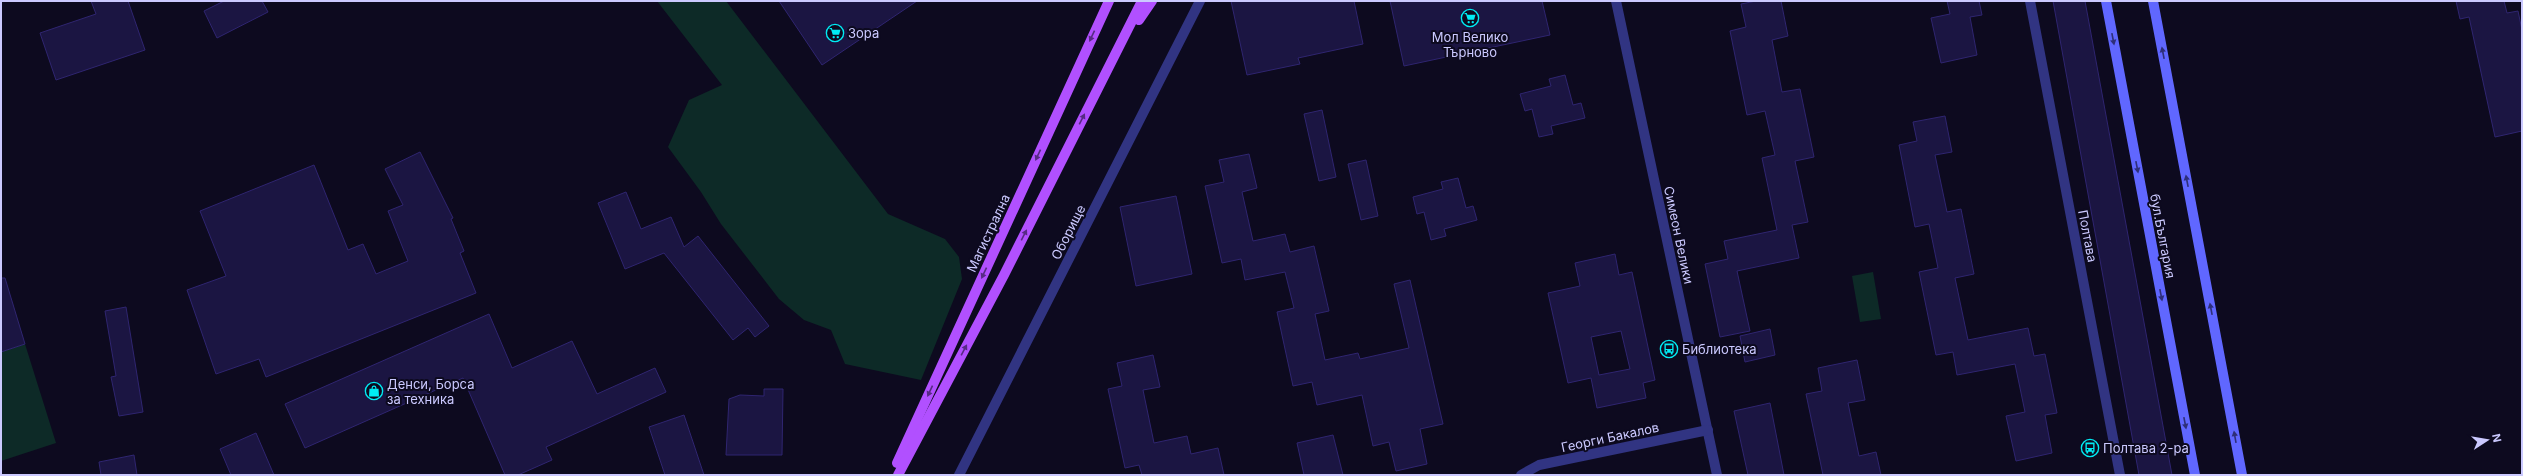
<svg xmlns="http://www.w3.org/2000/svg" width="2523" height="476" font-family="Inter,sans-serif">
	<rect width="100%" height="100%" fill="#0d0a1f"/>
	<g fill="#0d2a27">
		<polygon points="657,1 726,1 888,214 945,239 959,257 962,279 921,380 845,364 831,330 804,320 779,299 721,224 701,192 668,147 689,100 722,85"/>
		<polygon points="1873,272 1881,319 1860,322 1852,276"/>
		<polygon points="25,344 56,443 1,461 1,352"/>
	</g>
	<g fill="#1b1542" stroke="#2f2570" fill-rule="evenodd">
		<polygon points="91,1 128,1 145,50 56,80 40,33 96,14"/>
		<polygon points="224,1 262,1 268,12 217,38 204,11"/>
		<polygon points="779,1 917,1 822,65"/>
		<polygon points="1231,1 1354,1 1363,44 1298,58 1300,64 1247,75"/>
		<polygon points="1390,1 1542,1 1550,35 1404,66"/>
		<polygon points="1756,1 1781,1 1788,36 1772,40 1782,92 1800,89 1814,157 1795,161 1808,222 1792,225 1799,258 1737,271 1750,331 1720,337 1705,264 1728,259 1724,241 1777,230 1762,158 1775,155 1765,111 1747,115 1730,31 1746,27 1741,4"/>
		<polygon points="1947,1 1979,1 1982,15 1970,17 1977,55 1941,63 1931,18 1950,14"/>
		<polygon points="2053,1 2085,1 2172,475 2139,475"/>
		<polygon points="2456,1 2504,1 2507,13 2518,11 2522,30 2522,131 2495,137 2469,17 2460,19"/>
		<polygon points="1565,75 1573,105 1581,103 1585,118 1551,126 1553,134 1539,137 1532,109 1525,111 1520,94 1551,86 1549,79"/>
		<polygon points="1322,110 1336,177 1319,181 1304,114"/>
		<polygon points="1945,116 1952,152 1935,155 1947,212 1961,209 1974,274 1955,278 1968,340 2028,328 2034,356 2045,354 2057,413 2045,415 2052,453 2016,461 2006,416 2025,412 2015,364 1957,375 1953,352 1936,355 1919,272 1938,268 1929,224 1915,227 1899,145 1917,141 1913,122"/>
		<polygon points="420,152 453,218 451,219 464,251 460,253 476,293 266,377 259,359 216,374 187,290 226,276 200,211 314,165 348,250 363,244 376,274 408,261 388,211 403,205 385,169"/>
		<polygon points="1249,154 1257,188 1242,192 1253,241 1285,234 1290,252 1314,246 1329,311 1315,314 1325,360 1358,353 1360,359 1409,348 1394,284 1410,280 1443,424 1420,429 1427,464 1396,471 1389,442 1373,446 1362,395 1317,405 1312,382 1293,386 1277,312 1294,308 1285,272 1245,280 1241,259 1222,263 1205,186 1224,182 1219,160"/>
		<polygon points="1366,160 1378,216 1361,220 1348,164"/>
		<polygon points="1458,178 1466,208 1473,206 1477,220 1444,229 1446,236 1431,240 1424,212 1417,214 1413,197 1443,189 1441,182"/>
		<polygon points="626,192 641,229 671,217 684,247 698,236 769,326 755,337 748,328 733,340 664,253 625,269 598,203"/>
		<polygon points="1176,196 1192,274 1136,286 1120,207"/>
		<path d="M1615,254L1619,275L1632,272L1655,380L1643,383L1646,398L1597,408L1591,378L1568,383L1548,293L1580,286L1575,263ZM1621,331L1630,369L1599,375L1591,337Z"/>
		<polygon points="1,278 5,278 25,344 1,352"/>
		<polygon points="126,307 143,412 119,416 111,377 116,376 105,311"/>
		<polygon points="489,314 512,368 572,341 597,394 655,368 666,392 546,447 552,460 518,475 505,475 463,378 305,448 285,404"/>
		<polygon points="1770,329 1775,355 1745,362 1740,336"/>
		<polygon points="1153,355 1160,387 1143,390 1154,443 1187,436 1191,454 1218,448 1224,475 1142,475 1139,465 1125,468 1108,389 1122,386 1117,363"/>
		<polygon points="1857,360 1865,400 1848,403 1859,456 1876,452 1881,475 1823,475 1806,394 1822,391 1818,368"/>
		<polygon points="764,389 783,389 782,455 726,455 729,399 740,395 764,396"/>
		<polygon points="1770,403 1784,475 1748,475 1734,411"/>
		<polygon points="684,415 704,475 665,475 649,427"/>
		<polygon points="256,433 274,475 231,475 220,449"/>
		<polygon points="1333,435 1343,475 1304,475 1297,443"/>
		<polygon points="134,455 137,475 101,475 99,462"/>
	</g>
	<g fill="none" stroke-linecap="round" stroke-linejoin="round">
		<g stroke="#313482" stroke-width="10">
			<polyline points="1616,1 1717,475"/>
			<polyline points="1521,475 1539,465 1708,430"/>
		</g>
		<g stroke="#313482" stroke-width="10">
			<polyline points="2030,1 2120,475"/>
			<polyline points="959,475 1200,1"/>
		</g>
		<g stroke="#6067ff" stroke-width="10">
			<polyline points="2106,1 2195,475"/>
			<polyline points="2153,1 2242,475"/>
		</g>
		<g stroke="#b150ff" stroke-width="10">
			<polyline points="1139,20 1152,1"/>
			<polyline points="897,463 1109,1"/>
			<polyline points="898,475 1004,275 1142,1"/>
		</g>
	</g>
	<defs><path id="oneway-solid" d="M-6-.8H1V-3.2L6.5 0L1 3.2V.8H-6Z"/></defs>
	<g fill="#572a84">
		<use href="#oneway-solid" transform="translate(1092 36) rotate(115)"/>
		<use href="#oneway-solid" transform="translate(1082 119) rotate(-63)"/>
		<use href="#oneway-solid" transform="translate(1038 155) rotate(115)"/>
		<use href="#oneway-solid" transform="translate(1024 235) rotate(-63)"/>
		<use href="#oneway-solid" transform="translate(984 273) rotate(115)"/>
		<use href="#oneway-solid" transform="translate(964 350) rotate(-62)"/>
		<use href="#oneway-solid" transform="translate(930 391) rotate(115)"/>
	</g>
	<g fill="#2e2f79">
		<use href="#oneway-solid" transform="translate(2113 39) rotate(79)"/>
		<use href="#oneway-solid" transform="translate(2163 53) rotate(-101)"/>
		<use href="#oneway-solid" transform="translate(2137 167) rotate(79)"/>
		<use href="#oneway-solid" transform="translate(2187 181) rotate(-101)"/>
		<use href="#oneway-solid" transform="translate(2161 295) rotate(79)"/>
		<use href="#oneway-solid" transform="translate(2211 309) rotate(-101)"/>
		<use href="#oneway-solid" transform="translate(2185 423) rotate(79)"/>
		<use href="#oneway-solid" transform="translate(2235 437) rotate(-100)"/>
	</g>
	<defs>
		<symbol id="supermarket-ring" viewBox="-11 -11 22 22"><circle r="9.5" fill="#0d0a1f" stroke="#00ecf4" stroke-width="1.5"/><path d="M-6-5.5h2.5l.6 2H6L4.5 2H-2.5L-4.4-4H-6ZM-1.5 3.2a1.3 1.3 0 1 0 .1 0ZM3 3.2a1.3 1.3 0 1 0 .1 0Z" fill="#00ecf4"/></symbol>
		<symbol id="bus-ring" viewBox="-11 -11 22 22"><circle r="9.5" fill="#0d0a1f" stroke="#00ecf4" stroke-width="1.5"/><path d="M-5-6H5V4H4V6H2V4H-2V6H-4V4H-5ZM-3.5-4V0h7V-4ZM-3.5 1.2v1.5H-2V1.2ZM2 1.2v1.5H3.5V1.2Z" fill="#00ecf4"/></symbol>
		<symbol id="shop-ring" viewBox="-11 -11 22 22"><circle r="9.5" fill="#0d0a1f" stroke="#00ecf4" stroke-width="1.5"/><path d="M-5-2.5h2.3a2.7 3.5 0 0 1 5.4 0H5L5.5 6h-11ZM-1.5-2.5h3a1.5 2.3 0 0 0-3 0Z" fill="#00ecf4"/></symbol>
	</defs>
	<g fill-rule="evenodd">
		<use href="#supermarket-ring" x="1460" y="8" width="20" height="20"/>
		<use href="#supermarket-ring" x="825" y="23" width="20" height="20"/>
		<use href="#bus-ring" x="1659" y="339" width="20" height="20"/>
		<use href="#shop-ring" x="364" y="381" width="20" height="20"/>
		<use href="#bus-ring" x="2080" y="438" width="20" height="20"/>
	</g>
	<g text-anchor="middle" stroke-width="4" stroke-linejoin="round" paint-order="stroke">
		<g font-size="13" fill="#cbc9ff" stroke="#0d0a1f" text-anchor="start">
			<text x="848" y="38">Зора</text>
			<text x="1470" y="42" text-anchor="middle">Мол Велико<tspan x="1470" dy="15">Търново</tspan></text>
			<text x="1682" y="354">Библиотека</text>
			<text x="387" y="389">Денси, Борса<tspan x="387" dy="15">за техника</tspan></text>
			<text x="2103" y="453">Полтава 2-ра</text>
		</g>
		<g font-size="13" fill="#cbc9ff" stroke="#0d0a1f">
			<text transform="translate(1068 232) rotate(-63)" y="5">Оборище</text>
			<text transform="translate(988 233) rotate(-65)" y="5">Магистрална</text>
			<text transform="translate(1679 235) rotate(78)" y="5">Симеон Велики</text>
			<text transform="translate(2088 236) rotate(79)" y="5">Полтава</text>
			<text transform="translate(2163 236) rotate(79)" y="5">бул.България</text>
			<text transform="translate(1610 437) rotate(-12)" y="5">Георги Бакалов</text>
		</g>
	</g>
	<rect width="2523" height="476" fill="none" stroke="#cbc9ff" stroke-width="4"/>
	<g transform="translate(2487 440) rotate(78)" stroke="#0d0a1f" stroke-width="3" paint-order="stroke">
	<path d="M0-3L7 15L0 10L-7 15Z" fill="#cbc9ff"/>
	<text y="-6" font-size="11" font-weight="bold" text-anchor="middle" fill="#cbc9ff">N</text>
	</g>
</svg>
